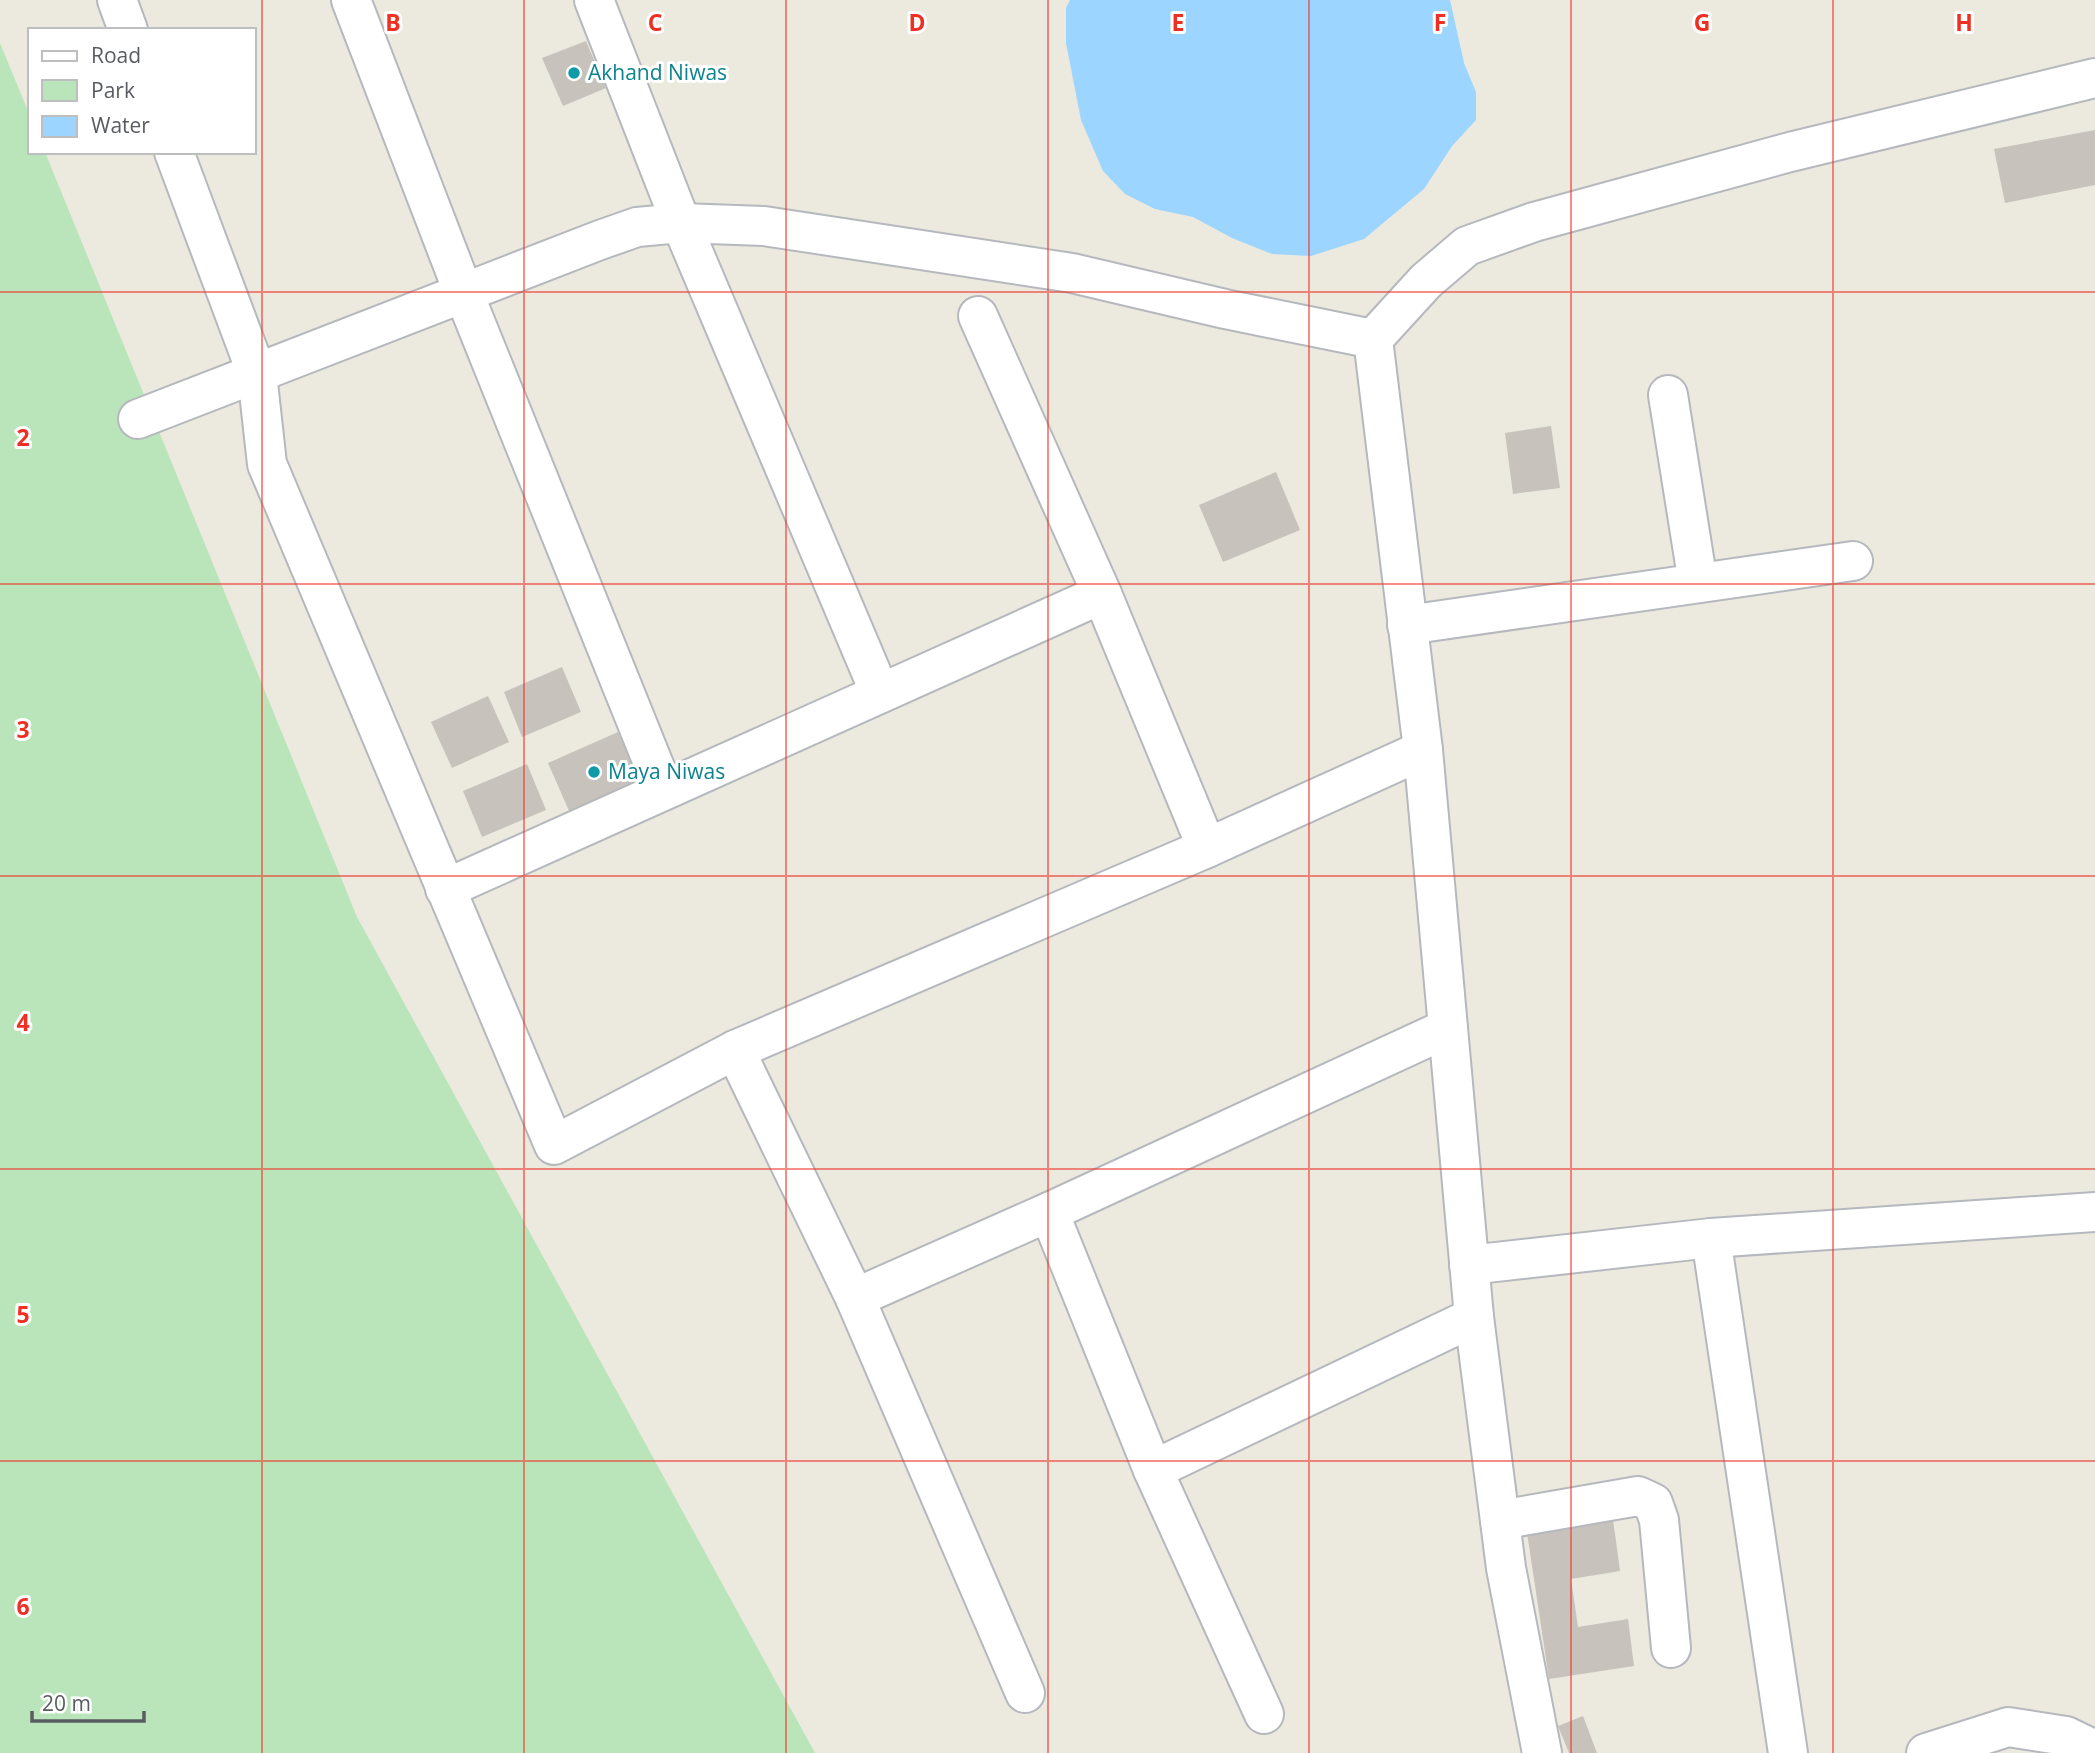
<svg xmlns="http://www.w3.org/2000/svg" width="2095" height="1753" font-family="'Open Sans',sans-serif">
	<rect width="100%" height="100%" fill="#ece9df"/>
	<polygon fill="#bae5ba" points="0,43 30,116 30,152 45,152 357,917 815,1753 0,1753"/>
	<polygon fill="#9cd5ff" points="1070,0 1450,0 1464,63 1476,92 1476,120 1452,146 1424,189 1364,239 1311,256 1272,254 1232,238 1193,217 1155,209 1125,194 1103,171 1081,120 1066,43 1066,8"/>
	<g fill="#c7c3bc">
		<polygon points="586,41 606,88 563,106 542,58"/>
		<polygon points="2095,130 2095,185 2005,203 1994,149"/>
		<polygon points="1551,426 1560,488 1513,494 1505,433"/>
		<polygon points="1276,472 1300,530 1223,562 1199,505"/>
		<polygon points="562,667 581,712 522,737 504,692"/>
		<polygon points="488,696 509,742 452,768 431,722"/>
		<polygon points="618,732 640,781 570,813 548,763"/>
		<polygon points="527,764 546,810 482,837 463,791"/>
		<polygon points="1612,1512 1620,1571 1571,1579 1578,1627 1628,1619 1634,1666 1549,1679 1526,1526"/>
		<polygon points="1583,1716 1597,1753 1569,1753 1558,1726"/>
	</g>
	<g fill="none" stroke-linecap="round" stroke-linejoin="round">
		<defs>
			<g id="minor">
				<polyline points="117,0 128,30"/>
				<polyline points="351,0 464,294 664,790"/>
				<polyline points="594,0 681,223 880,693"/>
				<polyline points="174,152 257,374 267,464 554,1145 735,1050 1207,848 1423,750"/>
				<polyline points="978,316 1102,594 1207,848"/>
				<polyline points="1668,395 1698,583"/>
				<polyline points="138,419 600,240 637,227 681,223 764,226 1072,273 1225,309 1373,339"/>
				<polyline points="1407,625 1853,561"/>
				<polyline points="445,889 1102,594"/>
				<polyline points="735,1050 855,1298 1049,1212 1448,1028"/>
				<polyline points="1049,1212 1153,1470 1264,1714"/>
				<polyline points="1711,1238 1788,1753"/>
				<polyline points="1469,1265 1711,1238 2095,1212"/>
				<polyline points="855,1298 1025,1693"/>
				<polyline points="1153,1470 1474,1317"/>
				<polyline points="1500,1520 1638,1496 1653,1503 1659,1520 1671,1648"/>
				<polyline points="1542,1753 1506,1568 1474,1317 1423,750 1373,339 1426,281 1467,246 1534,222 1790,152 2095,78"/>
				<polyline points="1926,1753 2008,1727 2066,1736 2095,1750"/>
			</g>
		</defs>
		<use href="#minor" stroke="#b5b8bd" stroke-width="42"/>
		<use href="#minor" stroke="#fff" stroke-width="38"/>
	</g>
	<path fill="none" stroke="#ef2f22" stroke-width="2" stroke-opacity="0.55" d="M262,0V1753M524,0V1753M786,0V1753M1048,0V1753M1309,0V1753M1571,0V1753M1833,0V1753M0,292H2095M0,584H2095M0,876H2095M0,1169H2095M0,1461H2095"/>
	<g fill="#0f9aa8" stroke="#fff" stroke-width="2.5">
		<circle cx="574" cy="73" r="7"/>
		<circle cx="594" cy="772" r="7"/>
	</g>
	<g text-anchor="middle" stroke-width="6" stroke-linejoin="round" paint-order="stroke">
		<g font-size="21" fill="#0d838f" stroke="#fff" text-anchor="start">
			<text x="588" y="80">Akhand Niwas</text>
			<text x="608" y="779">Maya Niwas</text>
		</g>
	</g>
	<g font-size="23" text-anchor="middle" font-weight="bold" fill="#ef2f22" stroke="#fff" stroke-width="6" stroke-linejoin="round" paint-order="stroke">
		<text x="393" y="31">B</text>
		<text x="655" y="31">C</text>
		<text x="917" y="31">D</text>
		<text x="1178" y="31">E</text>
		<text x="1440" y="31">F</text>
		<text x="1702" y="31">G</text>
		<text x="1964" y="31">H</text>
		<text x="23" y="446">2</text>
		<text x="23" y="738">3</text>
		<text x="23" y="1031">4</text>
		<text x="23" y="1323">5</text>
		<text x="23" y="1615">6</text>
	</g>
	<rect x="28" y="28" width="228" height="126" fill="#ffffff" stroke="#bcbec0" stroke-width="2"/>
	<rect x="42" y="51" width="35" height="10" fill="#ffffff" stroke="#bcbec0" stroke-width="2"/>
	<text x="91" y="63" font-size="21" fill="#585c61">Road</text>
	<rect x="42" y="80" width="35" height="21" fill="#bae5ba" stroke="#bcbec0" stroke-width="2"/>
	<text x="91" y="98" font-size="21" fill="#585c61">Park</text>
	<rect x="42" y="116" width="35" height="21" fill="#9cd5ff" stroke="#bcbec0" stroke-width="2"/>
	<text x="91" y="133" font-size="21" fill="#585c61">Water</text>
	<path d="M32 1711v10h112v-10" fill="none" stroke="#585c61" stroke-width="3.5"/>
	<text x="42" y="1711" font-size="21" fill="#585c61" stroke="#ffffff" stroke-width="5" paint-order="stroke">20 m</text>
</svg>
